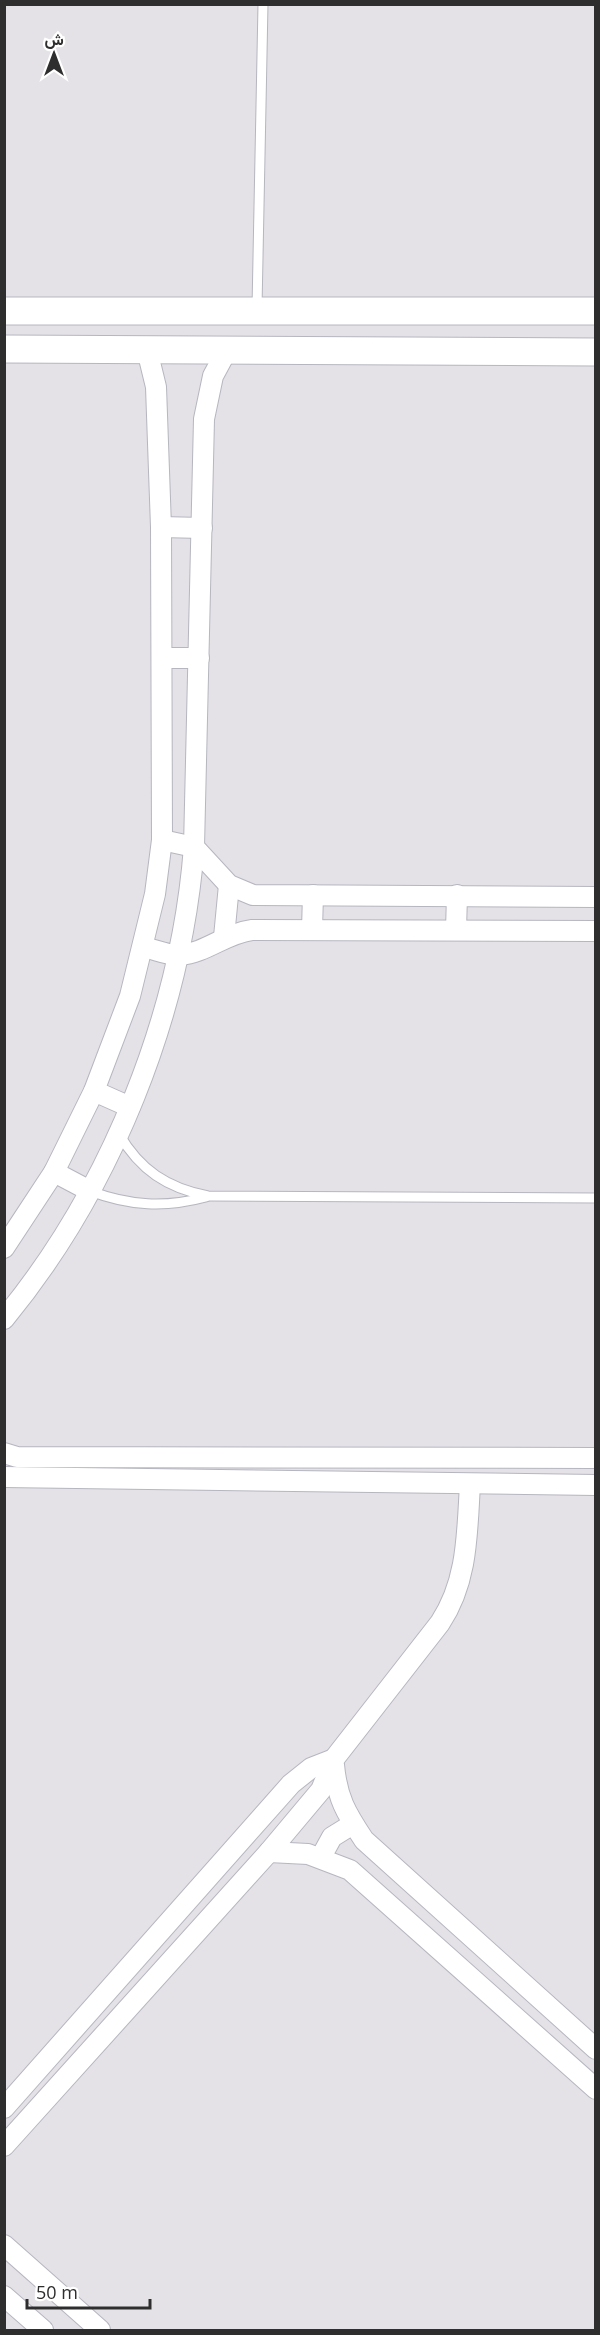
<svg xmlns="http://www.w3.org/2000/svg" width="600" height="2335" font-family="'Open Sans',Vazirmatn,sans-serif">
	<rect width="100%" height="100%" fill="#edebe2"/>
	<rect fill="#e4e2e7" x="5" y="5" width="590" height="2325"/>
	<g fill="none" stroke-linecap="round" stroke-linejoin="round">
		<defs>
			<g id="lane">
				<polyline points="257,308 263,4"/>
				<path d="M119,1134C140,1170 167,1188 208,1196L596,1198"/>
				<path d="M90,1191C130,1206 165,1208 206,1197"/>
			</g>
			<g id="street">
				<polyline points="161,527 202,528"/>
				<polyline points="162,658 199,658"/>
				<polyline points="162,840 194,847 229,885 253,895 596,897"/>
				<polyline points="312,929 313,895"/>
				<polyline points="456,930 457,895"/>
				<polyline points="224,937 229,885"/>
				<path d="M143,947C154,949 169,956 180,955C206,953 226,933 252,930L596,931"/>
				<polyline points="94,1091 130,1107"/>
				<polyline points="54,1172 90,1191"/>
				<polyline points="4,1248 54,1172 94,1091 130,996 155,894 162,840 161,527 156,387 147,350"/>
				<path d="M4,1319C111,1189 181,1015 194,847L204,419L213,376L227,350"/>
				<polyline points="4,1453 17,1457 596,1458"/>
				<polyline points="4,1477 596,1485"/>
				<path d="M334,1765C337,1798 346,1813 364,1840L596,2049"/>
				<polyline points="269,1852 308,1854 350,1870 596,2089"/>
				<polyline points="321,1857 332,1837 353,1824"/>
				<polyline points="4,2108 291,1784 311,1768 334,1759"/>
				<path d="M4,2146L269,1852L321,1790L334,1759L440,1623C468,1581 467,1533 470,1484"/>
				<polyline points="4,2245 100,2330"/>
				<polyline points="4,2296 43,2330"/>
			</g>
			<g id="secondary">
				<polyline points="4,311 596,311"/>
				<polyline points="4,349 596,352"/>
			</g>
		</defs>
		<use href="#lane" stroke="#b6b6c0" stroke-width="11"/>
		<use href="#street" stroke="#b6b6c0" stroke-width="22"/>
		<use href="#secondary" stroke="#b6b6c0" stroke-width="29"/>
		<use href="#lane" stroke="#fff" stroke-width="9"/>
		<use href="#street" stroke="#fff" stroke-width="20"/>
		<use href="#secondary" stroke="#fff" stroke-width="27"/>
	</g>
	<rect width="600" height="2335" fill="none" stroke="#2e2e2e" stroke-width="12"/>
	<g transform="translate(54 54)" stroke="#ffffff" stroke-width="4.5" paint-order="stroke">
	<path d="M0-4.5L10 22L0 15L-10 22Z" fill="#2e2e2e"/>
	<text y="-9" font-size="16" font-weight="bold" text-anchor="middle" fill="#2e2e2e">ش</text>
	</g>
	<path d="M27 2299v9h123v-9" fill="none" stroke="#2e2e2e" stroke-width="3"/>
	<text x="36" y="2299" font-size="18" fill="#2e2e2e" stroke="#ffffff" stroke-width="4.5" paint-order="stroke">50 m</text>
</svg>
